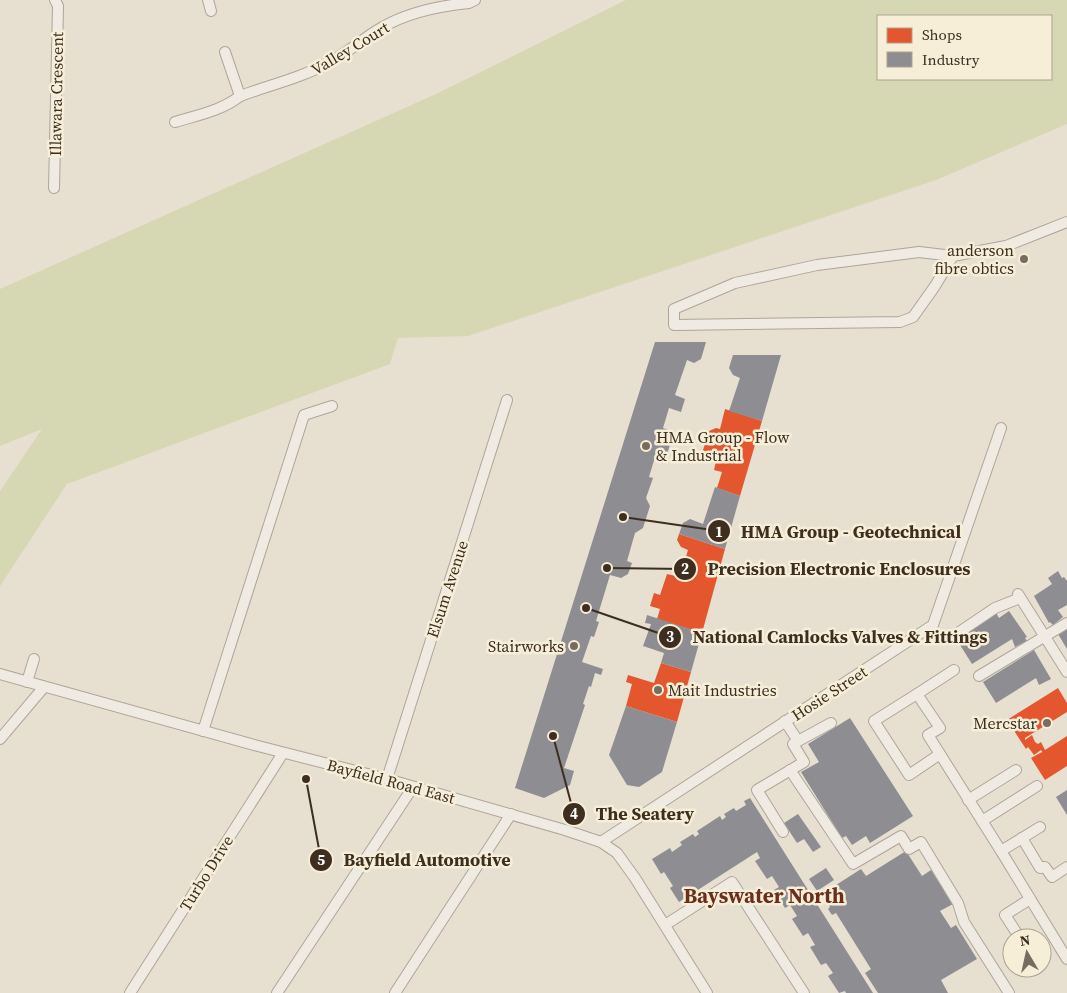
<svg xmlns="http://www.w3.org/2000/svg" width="1067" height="993" font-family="'Source Serif 4',serif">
	<rect width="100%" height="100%" fill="#e7e0d1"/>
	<path fill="#d6d7b3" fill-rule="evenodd" d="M626,0H1067V124L936,180L468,336L398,338L390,364L67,484L0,586V491L42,429L0,446V289L436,94ZM878,16H1051V79H878Z"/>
	<g fill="#e4572e">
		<polygon points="725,409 762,421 740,496 717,488 722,472 714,470 716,461 707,458 703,450 709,431 716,428 720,429"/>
		<polygon points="679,534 725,549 702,633 657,619 660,609 650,606 654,593 660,595 667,574 680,577 688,550 681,547 677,540"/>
		<polygon points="661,663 691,672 677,722 626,706 632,684 626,682 628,675 654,683"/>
		<polygon points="1058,688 1067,703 1067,712 1025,738 1025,740 1032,735 1035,742 1038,744 1041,742 1045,750 1067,736 1067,766 1045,780 1031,758 1042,752 1043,753 1041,750 1034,755 1028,747 1026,749 1007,720"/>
	</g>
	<g fill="#8d8d92">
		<polygon points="655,342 706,342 701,359 694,363 687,360 675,395 685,399 681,412 669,408 663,428 669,430 672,437 667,455 659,459 655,457 649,477 653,478 646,498 650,506 643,528 635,533 627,561 632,563 628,574 621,578 610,575 596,621 599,622 594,637 591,636 582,662 603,669 601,675 595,673 591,687 589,686 583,704 585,705 564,768 574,771 570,785 544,798 515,788"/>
		<polygon points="733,355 781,355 762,421 729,411 740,378 733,375 729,368"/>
		<polygon points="715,487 740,496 725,549 679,534 683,523 690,519 703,524"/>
		<polygon points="1058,571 1062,578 1064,577 1067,581 1067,605 1058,610 1063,617 1053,625 1050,622 1049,623 1034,596 1052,584 1048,578"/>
		<polygon points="995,611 999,618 1009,611 1027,637 1025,638 1027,641 1015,647 1012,639 972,664 955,637"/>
		<polygon points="647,615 702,633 691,672 661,663 664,653 643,646 651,624 645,623"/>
		<polygon points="1067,628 1067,649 1058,634"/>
		<polygon points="1034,650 1051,679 1039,685 1036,678 996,703 983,682"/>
		<polygon points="626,706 677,722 662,772 639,787 627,785 609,755"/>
		<polygon points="850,718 913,816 870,843 866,836 852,845 846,836 842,838 801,772 819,762 808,744"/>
		<polygon points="1067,790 1067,815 1056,797"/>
		<polygon points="750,798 873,993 846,993 845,991 839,993 828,976 833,973 826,963 821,965 810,947 815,945 808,933 803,936 792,919 797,916 790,905 785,908 774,890 779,887 772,876 767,879 755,861 760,858 757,852 679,902 670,888 673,886 664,872 661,874 652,859 670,848 672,852 682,845 680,842 693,834 695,837 699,834 697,831 720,816 722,820 726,817 724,814 734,808 736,811 746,805 744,801"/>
		<polygon points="798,814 821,847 813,852 804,839 797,843 784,823"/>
		<polygon points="906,851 922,876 931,870 953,904 940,911 951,928 956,925 977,959 941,980 948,993 878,993 865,973 871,969 836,913 832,915 828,909 830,907 822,894 861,869 866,876"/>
		<polygon points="826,868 834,880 817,891 809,879"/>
	</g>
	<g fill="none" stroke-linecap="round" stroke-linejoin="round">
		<defs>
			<g id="minor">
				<polyline points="208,0 211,11"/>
				<path d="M225,52L240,96C270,85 301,78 330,62C348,53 363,38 381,28C408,12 438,6 469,3L475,0"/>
				<path d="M175,122C198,115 221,111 240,96"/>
				<polyline points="54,188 58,6 55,0"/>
				<polyline points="953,256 935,286 913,317 900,322 674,325 674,309 735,283 817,265 919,252 953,256 1006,246 1067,222"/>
				<polyline points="1018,594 1067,672"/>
				<polyline points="952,637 995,608 1020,598"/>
				<polyline points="954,670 917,694 940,728 928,735 1001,851"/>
				<polyline points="0,674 258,746 387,779 565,830 601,842 617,853 635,878 707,993"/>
				<polyline points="979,676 1067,623"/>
				<polyline points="27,682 34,659"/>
				<polyline points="917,694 874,721 909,775 940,754"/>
				<polyline points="203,731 304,415 332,406"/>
				<polyline points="0,739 44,687"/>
				<polyline points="798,741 831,723"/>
				<polyline points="790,770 853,864 901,836 909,849 921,842 958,903 964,922 1009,993"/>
				<polyline points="387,779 507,400"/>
				<polyline points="968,800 1016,770"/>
				<polyline points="982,821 1037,786"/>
				<polyline points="1040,827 1001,851 1067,959"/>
				<polyline points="783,832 757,790 804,762 793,744 798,741 785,721"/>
				<polyline points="1022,838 1040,868 1045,867 1052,877 1067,867"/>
				<polyline points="601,842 933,625 1001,428"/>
				<polyline points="665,925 732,882 804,993"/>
				<polyline points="1020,938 1005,915 1030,899"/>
				<polyline points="130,993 283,753"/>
				<polyline points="277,993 413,787"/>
				<polyline points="395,993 511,814"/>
			</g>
		</defs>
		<use href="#minor" stroke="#ada599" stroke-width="12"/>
		<use href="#minor" stroke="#efebe3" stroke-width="10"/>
	</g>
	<g fill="#786c5e" stroke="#f7eed8" stroke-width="2">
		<circle cx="1024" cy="259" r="5"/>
		<circle cx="646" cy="446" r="5"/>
		<circle cx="574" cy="646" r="5"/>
		<circle cx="658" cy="690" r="5"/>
		<circle cx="1047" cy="723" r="5"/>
	</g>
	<g text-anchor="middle" stroke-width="5" stroke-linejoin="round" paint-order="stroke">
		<g font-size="16" fill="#3d2e20" stroke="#f7eed8">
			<text transform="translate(350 48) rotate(-31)" y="6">Valley Court</text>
			<text transform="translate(56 94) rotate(-89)" y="6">Illawara Crescent</text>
			<text transform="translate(447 589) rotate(-72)" y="6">Elsum Avenue</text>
			<text transform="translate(829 693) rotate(-33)" y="6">Hosie Street</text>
			<text transform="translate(391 781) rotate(15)" y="6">Bayfield Road East</text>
			<text transform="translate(206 873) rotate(-58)" y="6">Turbo Drive</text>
		</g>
		<g font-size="16" fill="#3d2e20" stroke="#f7eed8" text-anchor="end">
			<text x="1014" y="256">anderson<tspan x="1014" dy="18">fibre obtics</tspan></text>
			<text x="656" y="443" text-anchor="start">HMA Group - Flow<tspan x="656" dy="18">&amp; Industrial</tspan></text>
			<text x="564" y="652">Stairworks</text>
			<text x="668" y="696" text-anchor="start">Mait Industries</text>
			<text x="1037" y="729">Mercstar</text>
		</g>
		<g font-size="21" font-weight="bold" fill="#6b2e1e" stroke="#f7eed8">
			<text x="764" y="903">Bayswater North</text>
		</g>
	</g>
	<path fill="none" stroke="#3d2e20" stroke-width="2" d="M623 517L719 531M607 568L685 569M586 608L670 637M553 736L574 814M306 779L321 860"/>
	<g fill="#3d2e20" stroke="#f7eed8" stroke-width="2">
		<circle cx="623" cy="517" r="5"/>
		<circle cx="607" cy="568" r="5"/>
		<circle cx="586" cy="608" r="5"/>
		<circle cx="553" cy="736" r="5"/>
		<circle cx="306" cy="779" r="5"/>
		<circle cx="719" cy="531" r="12"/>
		<circle cx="685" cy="569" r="12"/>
		<circle cx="670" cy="637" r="12"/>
		<circle cx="574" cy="814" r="12"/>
		<circle cx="321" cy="860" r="12"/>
	</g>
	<g font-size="15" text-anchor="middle" font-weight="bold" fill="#fff">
		<text x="719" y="537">1</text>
		<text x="685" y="574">2</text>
		<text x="670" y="642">3</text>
		<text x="574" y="819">4</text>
		<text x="321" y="865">5</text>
	</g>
	<g font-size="18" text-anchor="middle" font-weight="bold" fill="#3d2e20" stroke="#f7eed8" stroke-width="5" stroke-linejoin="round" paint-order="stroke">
		<text x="851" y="538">HMA Group - Geotechnical</text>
		<text x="839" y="575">Precision Electronic Enclosures</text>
		<text x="840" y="643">National Camlocks Valves &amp; Fittings</text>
		<text x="645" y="820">The Seatery</text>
		<text x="427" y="866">Bayfield Automotive</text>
	</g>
	<rect x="877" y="15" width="175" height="65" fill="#f7eed8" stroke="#ada18e"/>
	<rect x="887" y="28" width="25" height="15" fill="#e4572e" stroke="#ada18e"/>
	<text x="922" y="40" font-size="15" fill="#3d2e20">Shops</text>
	<rect x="887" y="52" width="25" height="15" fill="#8d8d92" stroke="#ada18e"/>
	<text x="922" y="65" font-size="15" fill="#3d2e20">Industry</text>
	<g transform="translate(1027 953) rotate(351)"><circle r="24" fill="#f7eed8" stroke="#ada18e"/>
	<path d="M0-4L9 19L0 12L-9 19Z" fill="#786c5e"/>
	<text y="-8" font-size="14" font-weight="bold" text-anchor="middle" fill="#3d2e20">N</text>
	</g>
</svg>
